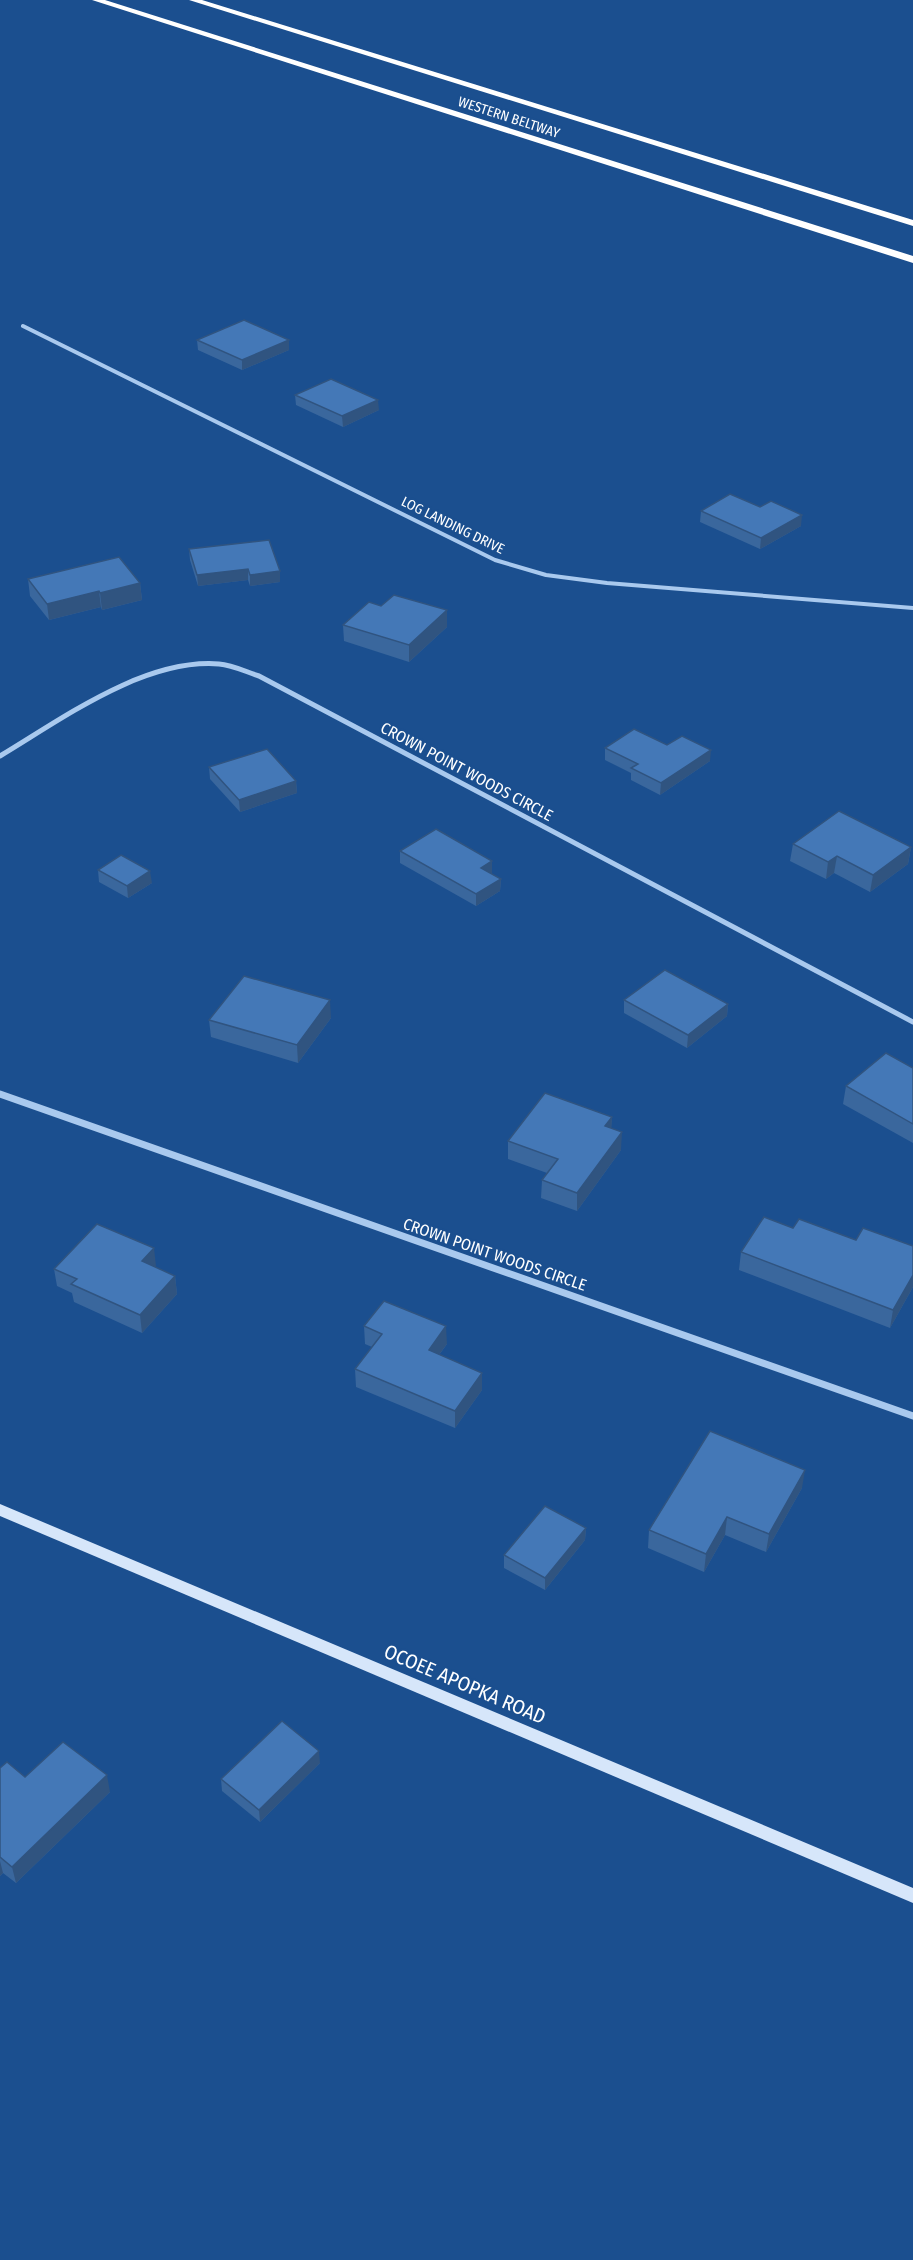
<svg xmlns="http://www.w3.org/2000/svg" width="913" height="2260" font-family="'Fira Sans Condensed',sans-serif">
	<rect width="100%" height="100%" fill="#1b4f8f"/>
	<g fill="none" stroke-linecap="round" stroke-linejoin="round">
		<polyline stroke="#a9c9ee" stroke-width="4" points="23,326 495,560 546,575 607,583 913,608"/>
		<path stroke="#a9c9ee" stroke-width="5" d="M0,756C62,719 144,658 219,664C233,665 246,672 259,676L913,1022"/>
		<polyline stroke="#a9c9ee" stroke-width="7" points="0,1094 913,1416"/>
		<polygon fill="#d6e6fa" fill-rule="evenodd" points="0,1504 913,1888 913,1903 0,1516"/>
		<g fill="#fff" fill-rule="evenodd">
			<polygon points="92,0 105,0 913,256 913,263"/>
			<polygon points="189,0 202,0 913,220 913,226"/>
		</g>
	</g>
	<g fill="#3a679d">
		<polygon points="197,340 289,340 289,350 242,370 198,350"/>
		<polygon points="295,395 379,410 343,427 296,405"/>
		<polygon points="701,511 801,526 760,549 700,522"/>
		<polygon points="189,549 280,582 250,586 248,580 198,586 190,560"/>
		<polygon points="28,579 140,583 142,600 102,610 101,607 49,620 30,596"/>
		<polygon points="381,606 447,627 409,662 344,641 343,625"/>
		<polygon points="667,745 710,761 660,795 631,780 631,773 605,760 605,748"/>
		<polygon points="209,767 296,781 297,793 240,812 210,779"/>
		<polygon points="793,844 911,847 908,864 870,892 834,873 826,879 790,861"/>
		<polygon points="400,851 492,861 492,873 491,874 501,879 500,891 476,906 400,863"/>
		<polygon points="98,870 152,883 128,898 99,882"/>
		<polygon points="624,1000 728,1004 727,1016 687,1048 624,1013"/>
		<polygon points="331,1018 298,1063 211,1037 209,1020"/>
		<polygon points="913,1068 913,1143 843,1104 846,1086"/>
		<polygon points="612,1117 611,1128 621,1150 577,1211 541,1198 542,1180 547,1173 508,1159 508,1141"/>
		<polygon points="793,1228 856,1240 913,1246 913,1287 890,1328 739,1270 741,1252"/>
		<polygon points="156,1266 155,1267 175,1276 177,1294 142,1333 74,1302 72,1293 57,1286 54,1269"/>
		<polygon points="364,1326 447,1344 439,1355 482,1373 482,1390 455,1428 356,1387 355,1369 372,1347 365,1344"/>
		<polygon points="802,1488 766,1552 725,1535 704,1572 648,1548 649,1530"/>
		<polygon points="586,1528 585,1540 545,1590 504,1568 504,1555"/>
		<polygon points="320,1763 260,1822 222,1791 221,1779"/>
		<polygon points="0,1768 25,1777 110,1792 16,1883 3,1873 0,1876"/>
	</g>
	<g fill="#305480">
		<polygon points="289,340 289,350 242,370 242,360"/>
		<polygon points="378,400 379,410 343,427 342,416"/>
		<polygon points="802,515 801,526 760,549 761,538"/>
		<polygon points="248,569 248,580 198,586 197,575"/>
		<polygon points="280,571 280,582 250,586 250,575"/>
		<polygon points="140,583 142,600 102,610 100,593"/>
		<polygon points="99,591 101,607 49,620 47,604"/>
		<polygon points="447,610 447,627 409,662 409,645"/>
		<polygon points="711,750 710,761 660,795 661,783"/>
		<polygon points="296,781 297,793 240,812 239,800"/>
		<polygon points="911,847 908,864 870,892 873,875"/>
		<polygon points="837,856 834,873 826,879 828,862"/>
		<polygon points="492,861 492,873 481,880 481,868"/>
		<polygon points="150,871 152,883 128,898 127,886"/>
		<polygon points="501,879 500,891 476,906 476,894"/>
		<polygon points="330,1000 331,1018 298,1063 297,1045"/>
		<polygon points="728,1004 727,1016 687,1048 688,1035"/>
		<polygon points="612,1117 611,1135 605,1126"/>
		<polygon points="622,1132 621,1150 577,1211 577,1193"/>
		<polygon points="154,1248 156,1266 144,1279 142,1261"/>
		<polygon points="913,1275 913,1287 890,1328 893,1310"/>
		<polygon points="175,1276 177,1294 142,1333 140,1315"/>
		<polygon points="446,1326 447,1344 429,1368 429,1350"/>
		<polygon points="482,1373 482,1390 455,1428 455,1411"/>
		<polygon points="805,1470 802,1488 766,1552 769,1534"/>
		<polygon points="727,1517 725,1535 704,1572 706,1554"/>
		<polygon points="586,1528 585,1540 545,1590 545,1578"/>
		<polygon points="319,1751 320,1763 260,1822 259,1810"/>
		<polygon points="107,1775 110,1792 16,1883 12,1867"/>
		<polygon points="0,1861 3,1873 0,1876"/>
	</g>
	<g fill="#4478b7" stroke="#305480" stroke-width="1.5">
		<polygon points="244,320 289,340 242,360 197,340"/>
		<polygon points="331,379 378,400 342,416 295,395"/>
		<polygon points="730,494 760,507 771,501 802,515 761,538 701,511"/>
		<polygon points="269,540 280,571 250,575 248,569 197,575 189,549"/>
		<polygon points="119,557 140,583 100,593 99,591 47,604 28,579"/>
		<polygon points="394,595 447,610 409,645 343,625 369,602 381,606"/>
		<polygon points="634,729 667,745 682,736 711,750 661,783 631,768 638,764 605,748"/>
		<polygon points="267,749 296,781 239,800 209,767"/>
		<polygon points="839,811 911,847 873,875 837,856 828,862 793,844"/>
		<polygon points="436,829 492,861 481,868 501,879 476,894 400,851"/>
		<polygon points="121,855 150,871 127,886 98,870"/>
		<polygon points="665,970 728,1004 688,1035 624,1000"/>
		<polygon points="244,976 330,1000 297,1045 209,1020"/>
		<polygon points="886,1053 913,1068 913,1124 846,1086"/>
		<polygon points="545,1093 612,1117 605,1126 622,1132 577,1193 542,1180 558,1159 508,1141"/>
		<polygon points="764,1217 793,1228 799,1219 856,1240 863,1228 913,1246 913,1275 893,1310 741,1252"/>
		<polygon points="97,1224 154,1248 142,1261 175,1276 140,1315 71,1284 77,1279 54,1269"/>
		<polygon points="384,1301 446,1326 429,1350 482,1373 455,1411 355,1369 382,1334 364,1326"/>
		<polygon points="710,1431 805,1470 769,1534 727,1517 706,1554 649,1530"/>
		<polygon points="545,1506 586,1528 545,1578 504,1555"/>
		<polygon points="282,1721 319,1751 259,1810 221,1779"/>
		<polygon points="63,1742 107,1775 12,1867 0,1857 0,1768 7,1762 25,1777"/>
	</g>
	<g text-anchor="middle" stroke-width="4.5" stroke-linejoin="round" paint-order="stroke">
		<g font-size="14" fill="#fff" stroke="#1b4f8f">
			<text transform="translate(509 117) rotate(18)" y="5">WESTERN BELTWAY</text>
			<text transform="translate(453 525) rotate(26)" y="5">LOG LANDING DRIVE</text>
		</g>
		<g font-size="16" fill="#fff" stroke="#1b4f8f">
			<text transform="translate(467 771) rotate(28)" y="6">CROWN POINT WOODS CIRCLE</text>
			<text transform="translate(495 1254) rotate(19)" y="6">CROWN POINT WOODS CIRCLE</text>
		</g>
		<g font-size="20" fill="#fff" stroke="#1b4f8f">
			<text transform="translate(465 1684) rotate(23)" y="7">OCOEE APOPKA ROAD</text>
		</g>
	</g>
</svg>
